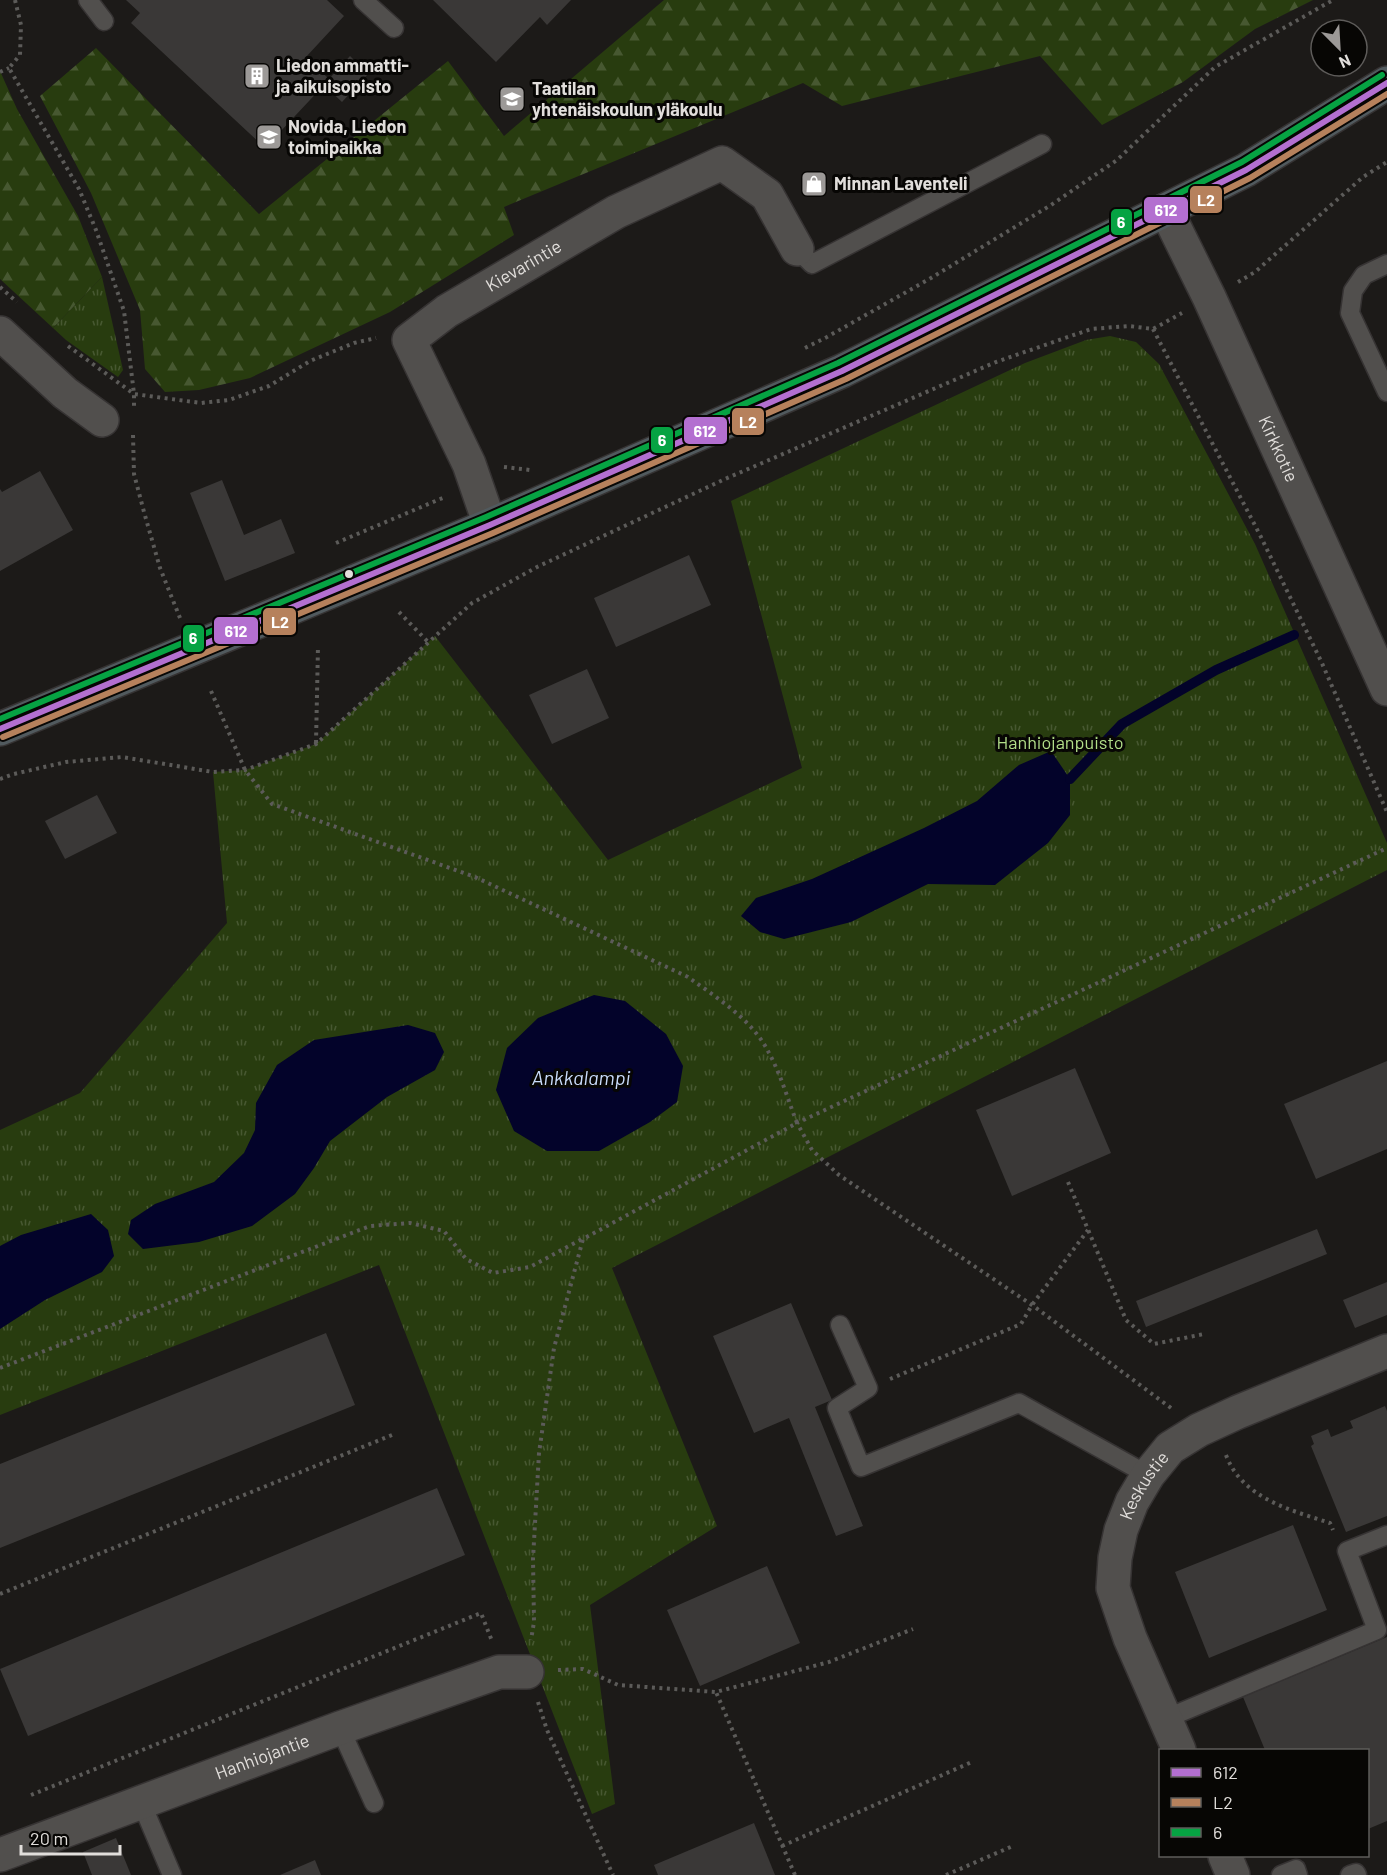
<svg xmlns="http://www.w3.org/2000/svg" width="1387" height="1875" font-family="Barlow,sans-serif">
	<defs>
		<pattern id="grass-tufts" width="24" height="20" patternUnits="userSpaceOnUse" patternTransform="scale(1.5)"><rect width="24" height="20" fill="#283c0f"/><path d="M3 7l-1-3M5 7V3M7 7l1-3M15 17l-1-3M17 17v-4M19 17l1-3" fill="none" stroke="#475831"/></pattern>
		<pattern id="forest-firs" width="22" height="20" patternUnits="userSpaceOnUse" patternTransform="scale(1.5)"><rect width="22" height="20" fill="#283c0f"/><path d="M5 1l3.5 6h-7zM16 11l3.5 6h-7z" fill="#475831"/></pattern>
	</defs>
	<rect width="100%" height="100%" fill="#1c1a18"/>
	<g fill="url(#grass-tufts)">
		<polygon points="102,277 123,370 118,377 66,340 53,328"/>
		<polygon points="1110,336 1136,342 1159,364 1255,544 1387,843 1387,870 612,1268 717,1526 590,1605 615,1804 592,1814 379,1265 0,1415 0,1130 80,1093 227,923 213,772 245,770 316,744 435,636 608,860 802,768 731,501 1025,363 1086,340"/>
	</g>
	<g fill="url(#forest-firs)">
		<polygon points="664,0 1313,0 1255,29 1183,82 1102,125 1040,56 842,106 803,83 504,207 514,235 390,312 250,378 199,390 165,392 145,369 140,310 91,193 40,96 96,48 259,214 448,61 504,136"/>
		<polygon points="0,71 17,109 78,216 102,277 53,328 0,279"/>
	</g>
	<g fill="#03032a">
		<polygon points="1051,751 1070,779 1070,815 1048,843 995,885 928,884 851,922 784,939 760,932 741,916 756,898 812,879 924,828 977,801 1019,765"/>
		<polygon points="594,995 625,1001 666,1034 683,1066 677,1102 650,1122 599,1151 547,1151 514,1131 496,1090 507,1048 538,1018"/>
		<polygon points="408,1025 435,1033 444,1052 435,1070 387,1097 330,1141 314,1168 295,1194 252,1226 199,1242 143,1249 128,1234 131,1220 155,1204 214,1182 244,1153 255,1130 256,1103 277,1065 314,1040"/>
		<polygon points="91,1214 108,1230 114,1256 102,1272 45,1300 0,1329 0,1246 21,1235"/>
	</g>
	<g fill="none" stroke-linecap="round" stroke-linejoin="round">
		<polyline stroke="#03032a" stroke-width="10" points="1070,779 1122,724 1216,670 1294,635"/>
	</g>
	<g fill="#3a3837">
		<polygon points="126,0 327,0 344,16 306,57 329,79 350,56 368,74 342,102 324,85 265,148 131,23 140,13"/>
		<polygon points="433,0 571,0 547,25 540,17 496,62"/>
		<polygon points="40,471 73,530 0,571 0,489 2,492"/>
		<polygon points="222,480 244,535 281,519 295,553 225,581 190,493"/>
		<polygon points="689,555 711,605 616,647 594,598"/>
		<polygon points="587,669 609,718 552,744 529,695"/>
		<polygon points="97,795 117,833 65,859 45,821"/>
		<polygon points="1387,1061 1387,1149 1316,1179 1284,1104"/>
		<polygon points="1075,1068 1111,1153 1012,1196 976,1110"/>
		<polygon points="1317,1229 1327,1254 1146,1327 1136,1301"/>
		<polygon points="1387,1282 1387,1315 1355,1328 1343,1300"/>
		<polygon points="791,1303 832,1400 815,1407 863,1526 836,1536 789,1418 754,1433 713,1336"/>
		<polygon points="326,1333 355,1405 0,1548 0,1464"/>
		<polygon points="1385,1406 1387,1411 1387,1516 1346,1532 1311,1446 1314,1444 1311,1436 1328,1429 1331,1437 1353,1428 1350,1421"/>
		<polygon points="437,1488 465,1555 28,1736 0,1669"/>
		<polygon points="1293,1525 1327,1610 1209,1658 1175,1572"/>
		<polygon points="767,1566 800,1643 700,1686 667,1610"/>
		<polygon points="1387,1637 1387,1821 1368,1829 1368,1750 1265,1750 1243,1697"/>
		<polygon points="754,1823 775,1875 658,1875 654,1865"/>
		<polygon points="116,1838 131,1875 92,1875 83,1852"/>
		<polygon points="315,1860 321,1875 280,1875"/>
	</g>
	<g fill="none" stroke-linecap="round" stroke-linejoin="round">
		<defs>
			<g id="service">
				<polyline points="88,0 104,21"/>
				<polyline points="363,0 394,28"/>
				<polyline points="797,249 812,264 1042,144"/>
				<polyline points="1387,264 1364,275 1353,291 1350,313 1387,392"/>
				<polyline points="840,1325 868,1388 837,1408 861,1467 1019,1403 1148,1475"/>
				<polyline points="1165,1719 1377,1630 1347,1551 1387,1535"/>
				<polyline points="340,1728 374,1803"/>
				<polyline points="141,1802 172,1875"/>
				<polyline points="1281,1875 1296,1869 1298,1875"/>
				<polyline points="1350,1875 1356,1873 1357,1875"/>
			</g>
			<g id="minor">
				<polyline points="0,333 65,393 102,420"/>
				<path id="s1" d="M490,525L469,464L409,340L447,311L616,212L722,163L767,195L797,249"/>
				<path id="s2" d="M1179,1750L1130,1638L1113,1588L1115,1558L1121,1530L1132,1502L1148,1475L1170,1448L1199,1430L1238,1412L1387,1351"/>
				<path id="s3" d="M0,1855L340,1728L499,1672H527"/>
				<polyline points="1225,1856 1233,1875"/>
			</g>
			<g id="tertiary">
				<path id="s4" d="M1166,210L1209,297L1387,689"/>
			</g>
			<polyline id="trunk" points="0,729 490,525 842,371 1246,170 1387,83"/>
		</defs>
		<use href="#service" stroke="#363333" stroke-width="21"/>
		<use href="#minor" stroke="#363333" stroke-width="36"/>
		<use href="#tertiary" stroke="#363333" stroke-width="36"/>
		<use href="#trunk" stroke="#363333" stroke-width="36"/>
		<g stroke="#5c5b59" stroke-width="4" stroke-dasharray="3 4.5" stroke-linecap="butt">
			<polyline points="15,0 21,25 20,55 9,68 79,189 96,230 124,311 134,394 134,406"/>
			<polyline points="0,72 9,68"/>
			<polyline points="1238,282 1255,272 1363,177 1387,162"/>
			<polyline points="0,287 17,302"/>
			<polyline points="1153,329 1261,537 1321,661 1387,812"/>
			<polyline points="68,346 134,394 201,403 229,400 269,386 310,361 354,343 376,338"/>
			<polyline points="805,348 827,337 931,278 1051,205 1117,160 1215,67 1333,0"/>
			<polyline points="133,435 134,474 144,512 160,568 180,618"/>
			<polyline points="504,467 530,470"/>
			<polyline points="336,543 445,497"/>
			<polyline points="399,612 428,642"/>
			<path d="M211,691L245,770L272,804L475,877L688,977C717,998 753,1020 769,1053C781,1075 788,1100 797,1123L583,1239L554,1348L539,1453L533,1559L534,1622L531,1640"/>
			<polyline points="316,743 318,646"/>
			<polyline points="0,779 14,774 66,762 122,757 213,772 245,770 316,744 472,603 537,567 725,479 996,362 1091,329 1129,326 1153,329 1182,313"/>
			<polyline points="1068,1182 1126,1320 1154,1344 1204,1334"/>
			<polyline points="0,1368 370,1226 410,1223 444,1231 466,1259 493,1273 530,1267 582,1239"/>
			<polyline points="890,1379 1021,1324 1032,1305 1088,1230"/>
			<polyline points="1171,1408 1032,1305 839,1175 812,1150 797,1123 1387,848"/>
			<path d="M1226,1455C1242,1498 1290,1510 1330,1523L1333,1530"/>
			<polyline points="0,1594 392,1435"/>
			<polyline points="558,1670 583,1669 618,1685 716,1692"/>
			<polyline points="538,1702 547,1730 613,1875"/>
			<polyline points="31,1795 481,1613 492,1641"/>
			<polyline points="782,1846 974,1761"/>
			<polyline points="795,1875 716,1692 829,1662 913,1629"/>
			<polyline points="946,1875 1013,1846"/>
		</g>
		<use href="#service" stroke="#514f4d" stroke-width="18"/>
		<use href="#minor" stroke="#514f4d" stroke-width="33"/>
		<use href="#tertiary" stroke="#514f4d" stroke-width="33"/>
		<use href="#trunk" stroke="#515a5e" stroke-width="33"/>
		<defs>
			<polyline id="bus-1" points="0,729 490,525 842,371 1246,170 1387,83"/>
			<polyline id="bus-2" points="3,737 493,533 846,379 1250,178 1387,94"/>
			<polyline id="bus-3" points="0,719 486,517 838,363 1242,162 1382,75"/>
		</defs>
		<use href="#bus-1" stroke="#070604" stroke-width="10"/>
		<use href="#bus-2" stroke="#070604" stroke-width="10"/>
		<use href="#bus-3" stroke="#070604" stroke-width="10"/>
		<use href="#bus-1" stroke="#b36fd0" stroke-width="6"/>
		<use href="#bus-2" stroke="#b6815c" stroke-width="6"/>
		<use href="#bus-3" stroke="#06a343" stroke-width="6"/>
	</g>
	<defs>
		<symbol id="building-square" viewBox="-11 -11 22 22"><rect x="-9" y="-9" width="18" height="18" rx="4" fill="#9c9997" stroke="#070604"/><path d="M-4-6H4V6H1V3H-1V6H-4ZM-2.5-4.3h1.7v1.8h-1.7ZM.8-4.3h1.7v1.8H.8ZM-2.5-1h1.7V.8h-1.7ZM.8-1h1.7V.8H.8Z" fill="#fff"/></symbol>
		<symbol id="school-square" viewBox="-11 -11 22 22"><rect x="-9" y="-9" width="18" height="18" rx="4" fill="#9c9997" stroke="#070604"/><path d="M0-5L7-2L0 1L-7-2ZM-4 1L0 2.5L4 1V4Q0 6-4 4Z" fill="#fff"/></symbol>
		<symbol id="shop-square" viewBox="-11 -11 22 22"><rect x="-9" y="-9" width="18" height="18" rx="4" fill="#9c9997" stroke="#070604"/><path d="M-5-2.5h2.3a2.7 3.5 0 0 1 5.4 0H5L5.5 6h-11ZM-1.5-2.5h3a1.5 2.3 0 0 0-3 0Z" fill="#fff"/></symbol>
	</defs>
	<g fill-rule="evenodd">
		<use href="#building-square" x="242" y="61" width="30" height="30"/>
		<use href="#school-square" x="497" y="84" width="30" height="30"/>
		<use href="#school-square" x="254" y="122" width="30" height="30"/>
		<use href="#shop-square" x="799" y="169" width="30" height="30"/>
	</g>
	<circle fill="#e1dedb" stroke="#070604" stroke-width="2" cx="349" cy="574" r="5"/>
	<g text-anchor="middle" stroke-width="6" stroke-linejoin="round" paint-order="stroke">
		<g font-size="18" font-weight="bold" fill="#e1dedb" stroke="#070604" text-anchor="start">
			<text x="276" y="72">Liedon ammatti-<tspan x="276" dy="21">ja aikuisopisto</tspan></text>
			<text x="532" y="95">Taatilan<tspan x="532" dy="21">yhtenäiskoulun yläkoulu</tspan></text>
			<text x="288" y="133">Novida, Liedon<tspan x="288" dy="21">toimipaikka</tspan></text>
			<text x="834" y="190">Minnan Laventeli</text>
		</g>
		<g font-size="18" fill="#e1dedb" stroke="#070604">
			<text dy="6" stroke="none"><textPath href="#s1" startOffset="339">Kievarintie</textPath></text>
			<text dy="6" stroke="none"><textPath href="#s4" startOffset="264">Kirkkotie</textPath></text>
			<text dy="6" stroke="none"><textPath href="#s2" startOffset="284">Keskustie</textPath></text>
			<text dy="6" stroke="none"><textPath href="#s3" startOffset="280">Hanhiojantie</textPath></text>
		</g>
		<g font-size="18" fill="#b2de89" stroke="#070604">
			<text x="1060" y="749">Hanhiojanpuisto</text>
		</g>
		<g font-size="20" font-style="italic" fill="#c9dbfa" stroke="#070604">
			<text x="581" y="1085">Ankkalampi</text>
		</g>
	</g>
	<g stroke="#070604" stroke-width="2">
		<rect x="1189" y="185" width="34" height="29" rx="6" fill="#b6815c"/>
		<rect x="1143" y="196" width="46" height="28" rx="6" fill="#b36fd0"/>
		<rect x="1110" y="208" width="23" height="28" rx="6" fill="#06a343"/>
		<rect x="731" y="407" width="34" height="29" rx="6" fill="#b6815c"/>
		<rect x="683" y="416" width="45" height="29" rx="6" fill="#b36fd0"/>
		<rect x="650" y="426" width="24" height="28" rx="6" fill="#06a343"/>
		<rect x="262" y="607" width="35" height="29" rx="6" fill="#b6815c"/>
		<rect x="213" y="616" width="46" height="29" rx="6" fill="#b36fd0"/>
		<rect x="182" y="624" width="23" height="29" rx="6" fill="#06a343"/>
	</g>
	<g font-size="16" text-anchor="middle" font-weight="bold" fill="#fff">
		<text x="1206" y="206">L2</text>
		<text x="1166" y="216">612</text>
		<text x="1121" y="228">6</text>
		<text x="748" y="428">L2</text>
		<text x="705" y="437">612</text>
		<text x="662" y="446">6</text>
		<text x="280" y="628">L2</text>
		<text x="236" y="637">612</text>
		<text x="193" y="644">6</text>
	</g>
	<rect x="1159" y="1749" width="210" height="108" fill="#070604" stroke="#5e5c5a" stroke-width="1.5"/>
	<rect x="1171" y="1768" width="30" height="9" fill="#b36fd0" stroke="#5e5c5a" stroke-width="1.5"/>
	<text x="1213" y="1779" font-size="18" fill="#e1dedb">612</text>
	<rect x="1171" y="1798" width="30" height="9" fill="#b6815c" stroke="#5e5c5a" stroke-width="1.5"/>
	<text x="1213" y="1809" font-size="18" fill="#e1dedb">L2</text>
	<rect x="1171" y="1828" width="30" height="9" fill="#06a343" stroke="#5e5c5a" stroke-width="1.5"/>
	<text x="1213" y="1839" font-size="18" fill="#e1dedb">6</text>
	<g transform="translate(1339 48) rotate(156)"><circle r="28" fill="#070604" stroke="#5e5c5a" stroke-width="1.5"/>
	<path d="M0-4.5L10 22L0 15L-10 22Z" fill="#9c9997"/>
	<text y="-9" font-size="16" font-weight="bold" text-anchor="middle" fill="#e1dedb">N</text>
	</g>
	<path d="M21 1845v9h99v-9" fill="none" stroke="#e1dedb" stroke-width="3"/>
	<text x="30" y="1845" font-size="18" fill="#e1dedb" stroke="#070604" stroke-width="4.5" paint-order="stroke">20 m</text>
</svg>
